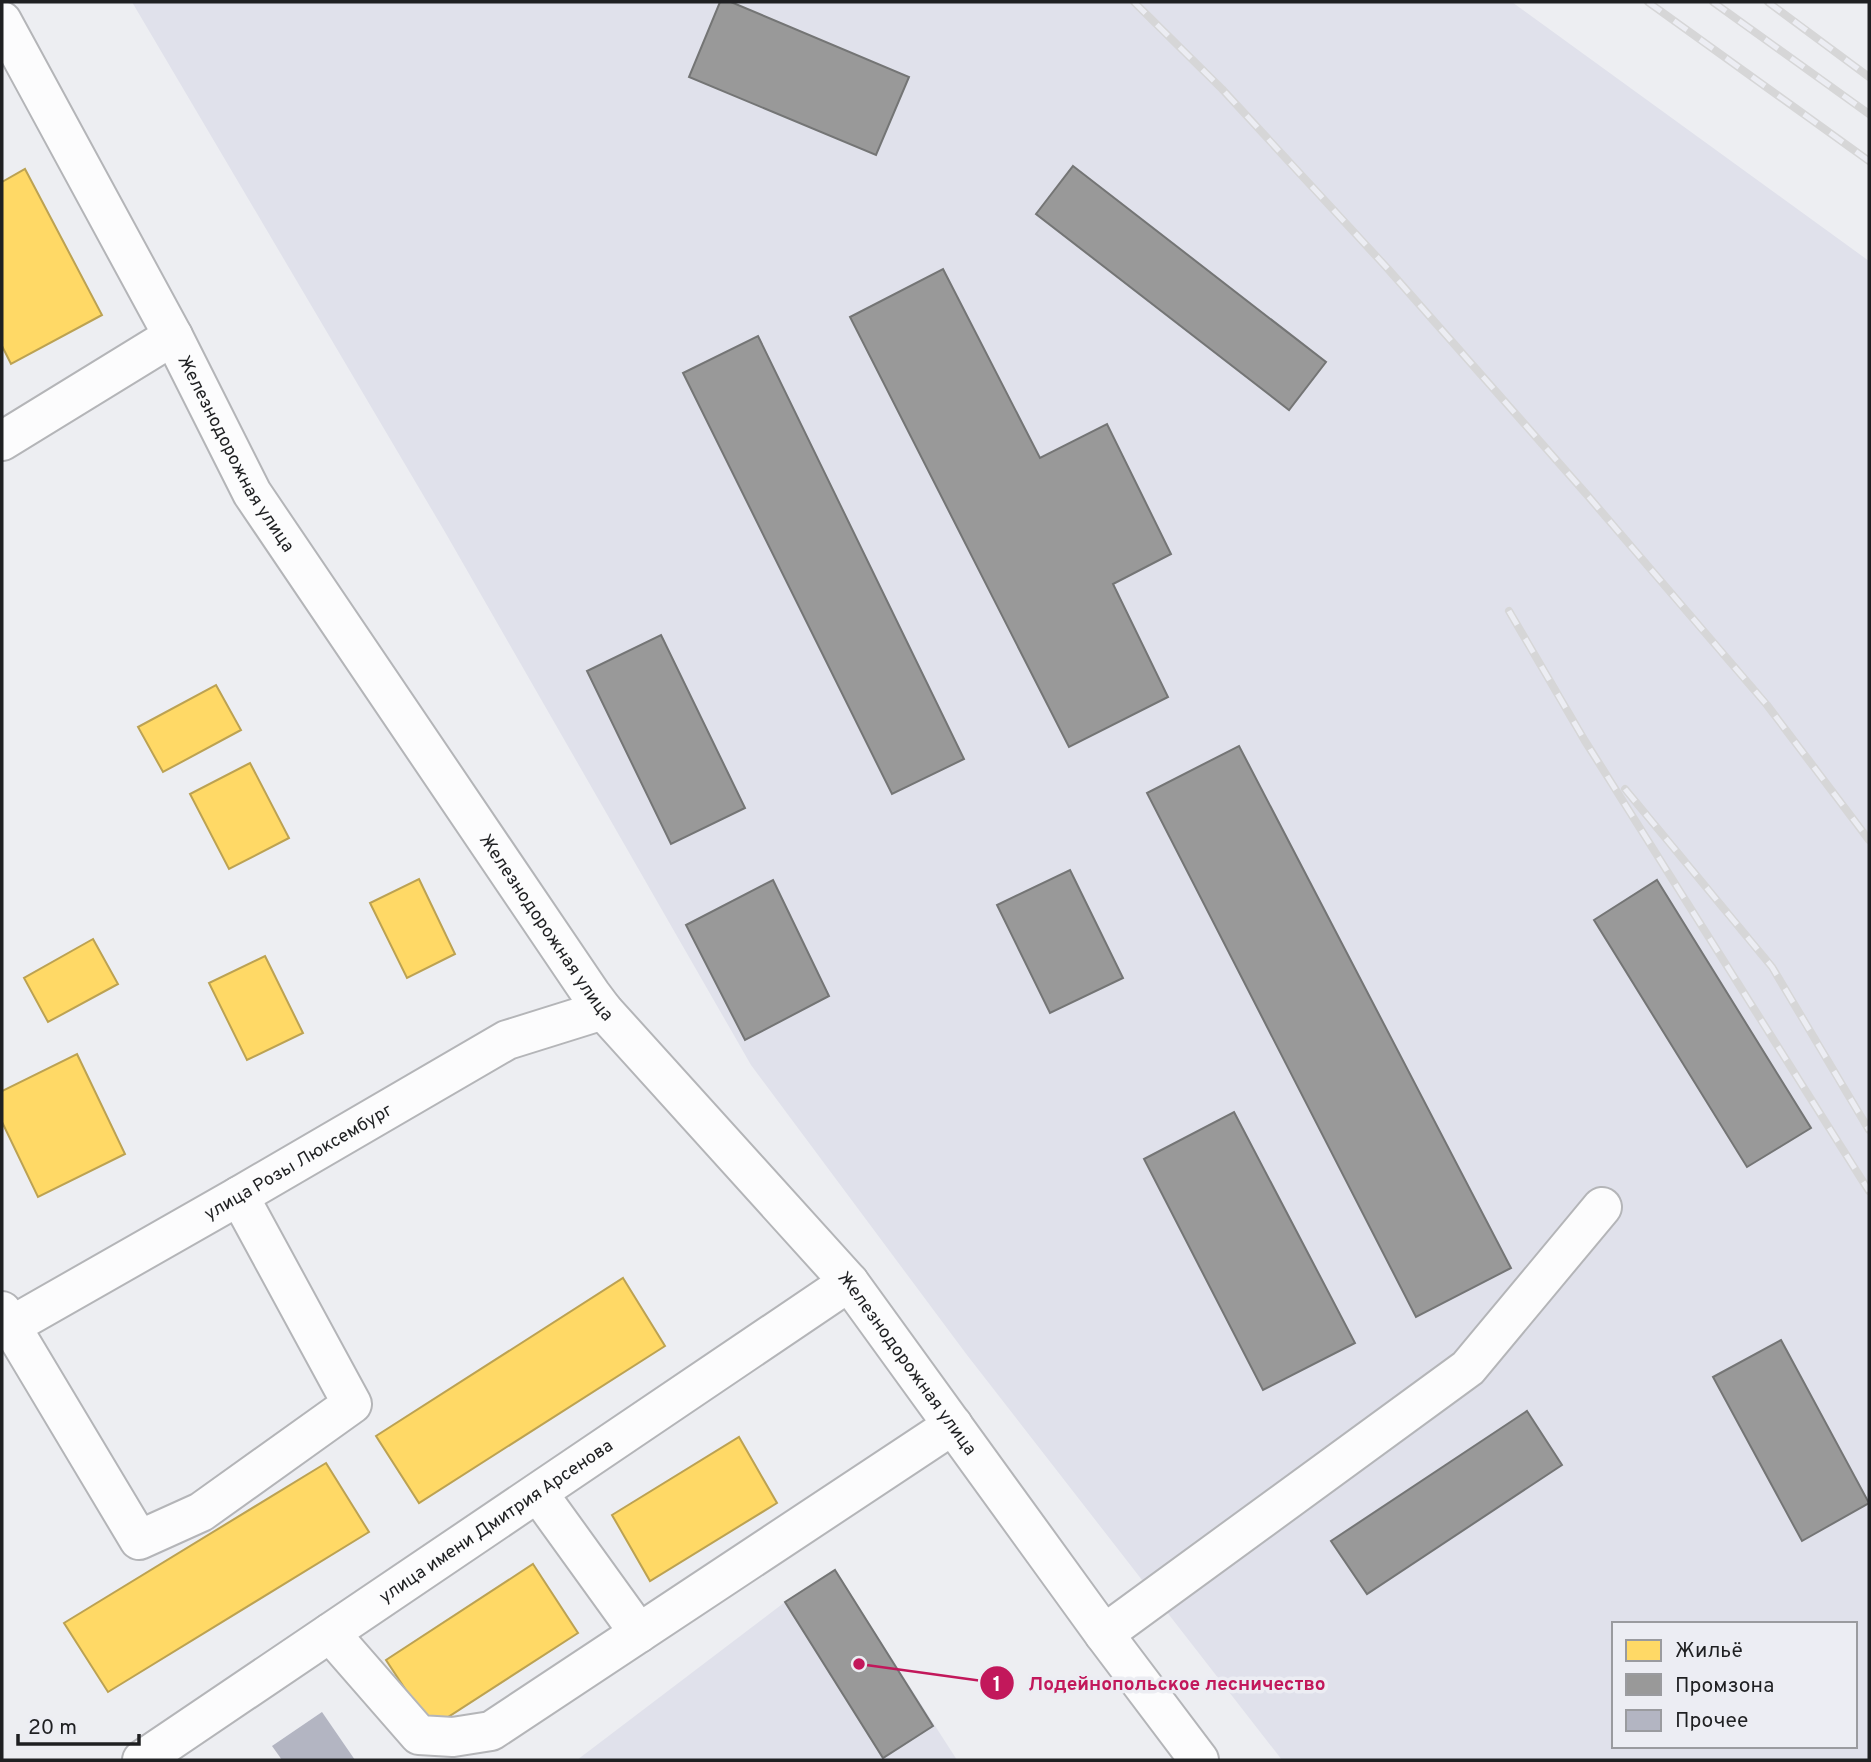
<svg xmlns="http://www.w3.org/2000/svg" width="1871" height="1762" font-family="Overpass,sans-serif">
	<rect width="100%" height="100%" fill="#edeef2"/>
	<g fill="#e0e1eb" fill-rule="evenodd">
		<path d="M132,2H1512L1869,261V1760H1282L967,1355L751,1065L445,532ZM1614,1624H1855V1746H1614Z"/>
		<polygon points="835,1570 957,1760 577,1760 785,1602"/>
	</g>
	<g fill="#ffd966" stroke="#bca252" stroke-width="2">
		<polygon points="25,169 102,315 11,364 2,346 2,182"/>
		<polygon points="216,685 241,730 163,772 138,727"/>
		<polygon points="250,763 289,838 229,869 190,794"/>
		<polygon points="419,879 455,954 407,978 370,903"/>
		<polygon points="93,939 118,984 48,1022 24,978"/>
		<polygon points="265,956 303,1033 247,1060 209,983"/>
		<polygon points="77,1054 125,1154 38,1197 2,1122 2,1091"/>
		<polygon points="623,1278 665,1346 419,1503 376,1436"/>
		<polygon points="739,1437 777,1503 650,1581 612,1515"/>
		<polygon points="326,1463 369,1532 108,1692 64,1623"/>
		<polygon points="533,1564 578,1633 431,1728 386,1660"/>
	</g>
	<g fill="#999" stroke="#747575" stroke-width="2">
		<polygon points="720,2 731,2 909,77 876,155 689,77"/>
		<polygon points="1073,166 1326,362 1289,410 1036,214"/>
		<polygon points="943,269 1040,458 1107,424 1171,554 1113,584 1168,697 1069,747 850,317"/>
		<polygon points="758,336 964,759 892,794 683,373"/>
		<polygon points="661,635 745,808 671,844 587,671"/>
		<polygon points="1239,746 1511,1268 1416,1317 1147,793"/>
		<polygon points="1070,870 1123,978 1050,1013 997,905"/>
		<polygon points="773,880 829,996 745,1040 686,925"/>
		<polygon points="1657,880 1811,1128 1747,1167 1594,920"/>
		<polygon points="1234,1112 1355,1343 1263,1390 1144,1159"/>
		<polygon points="1781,1340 1869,1503 1802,1541 1713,1377"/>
		<polygon points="1527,1411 1562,1465 1367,1594 1331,1541"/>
		<polygon points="835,1570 933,1726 883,1758 785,1602"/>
	</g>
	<polygon fill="#b3b5c2" points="322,1712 355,1760 282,1760 272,1746"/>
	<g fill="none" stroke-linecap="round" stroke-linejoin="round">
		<defs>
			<g id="minor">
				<path id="s1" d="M2,21L173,336L252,493L591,994L603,1010L849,1282L1104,1634L1199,1760"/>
				<polyline points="2,441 173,336"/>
				<polyline points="2,1311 139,1540 201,1512 352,1404 239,1196"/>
				<path id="s2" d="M2,1331L239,1196L507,1040L603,1010"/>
				<polyline points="538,1493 639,1633"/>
				<polyline points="330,1633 419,1735 453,1737 491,1731 953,1425"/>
				<polyline points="1104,1634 1468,1368 1602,1207"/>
				<path id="s3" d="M142,1760L849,1282"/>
			</g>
		</defs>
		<use href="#minor" stroke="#b4b5b8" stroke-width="42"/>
		<use href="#minor" stroke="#fcfcfd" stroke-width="38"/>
		<defs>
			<g id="rail">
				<polyline points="1134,2 1222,89 1388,269 1588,496 1767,705 1869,840"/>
				<polyline points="1648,2 1869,161"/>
				<polyline points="1713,2 1869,114"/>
				<polyline points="1768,2 1869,77"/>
				<polyline points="1509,611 1585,741 1869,1191"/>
				<polyline points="1625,789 1772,967 1869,1130"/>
			</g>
		</defs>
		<use href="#rail" stroke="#d6d6d7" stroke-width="8"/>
		<use href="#rail" stroke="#ecedf3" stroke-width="5" stroke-dasharray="16" stroke-linecap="butt"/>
	</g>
	<g text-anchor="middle" stroke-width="7" stroke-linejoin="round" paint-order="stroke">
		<g font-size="18" fill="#1f2022" stroke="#ecedf3">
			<text dy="6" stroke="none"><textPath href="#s1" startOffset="492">Железнодорожная улица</textPath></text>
			<text dy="6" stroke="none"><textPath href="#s1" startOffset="1059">Железнодорожная улица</textPath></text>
			<text dy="6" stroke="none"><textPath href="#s2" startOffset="341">улица Розы Люксембург</textPath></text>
			<text dy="6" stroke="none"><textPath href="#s1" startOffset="1626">Железнодорожная улица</textPath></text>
			<text dy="6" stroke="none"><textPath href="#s3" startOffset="427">улица имени Дмитрия Арсенова</textPath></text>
		</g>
	</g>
	<path fill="none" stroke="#c2185b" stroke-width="2.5" d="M859 1664L997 1683"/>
	<g fill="#c2185b" stroke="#ecedf3" stroke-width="2.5">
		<circle cx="859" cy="1664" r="7"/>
		<circle cx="997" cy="1683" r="18"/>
	</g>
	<g font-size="21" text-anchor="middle" font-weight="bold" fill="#fff">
		<text x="997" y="1691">1</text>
	</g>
	<g font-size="19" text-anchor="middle" font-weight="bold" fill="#c2185b" stroke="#ecedf3" stroke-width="7" stroke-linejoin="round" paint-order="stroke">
		<text x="1177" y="1690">Лодейнопольское лесничество</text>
	</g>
	<rect width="1871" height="1762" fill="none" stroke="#1f2022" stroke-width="7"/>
	<rect x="1612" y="1622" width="245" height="126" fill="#ecedf3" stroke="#9a9b9f" stroke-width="2"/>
	<rect x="1626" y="1640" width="35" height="21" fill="#ffd966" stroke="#9a9b9f" stroke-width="2"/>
	<text x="1675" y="1657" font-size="21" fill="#1f2022">Жильё</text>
	<rect x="1626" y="1674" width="35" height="21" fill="#999999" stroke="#9a9b9f" stroke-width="2"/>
	<text x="1675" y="1692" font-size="21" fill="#1f2022">Промзона</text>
	<rect x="1626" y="1710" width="35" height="21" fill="#b3b5c2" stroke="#9a9b9f" stroke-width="2"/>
	<text x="1675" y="1727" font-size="21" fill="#1f2022">Прочее</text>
	<path d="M18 1734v10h121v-10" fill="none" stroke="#1f2022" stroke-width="3.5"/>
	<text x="28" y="1734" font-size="21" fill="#1f2022" stroke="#ecedf3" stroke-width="5" paint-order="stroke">20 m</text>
</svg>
